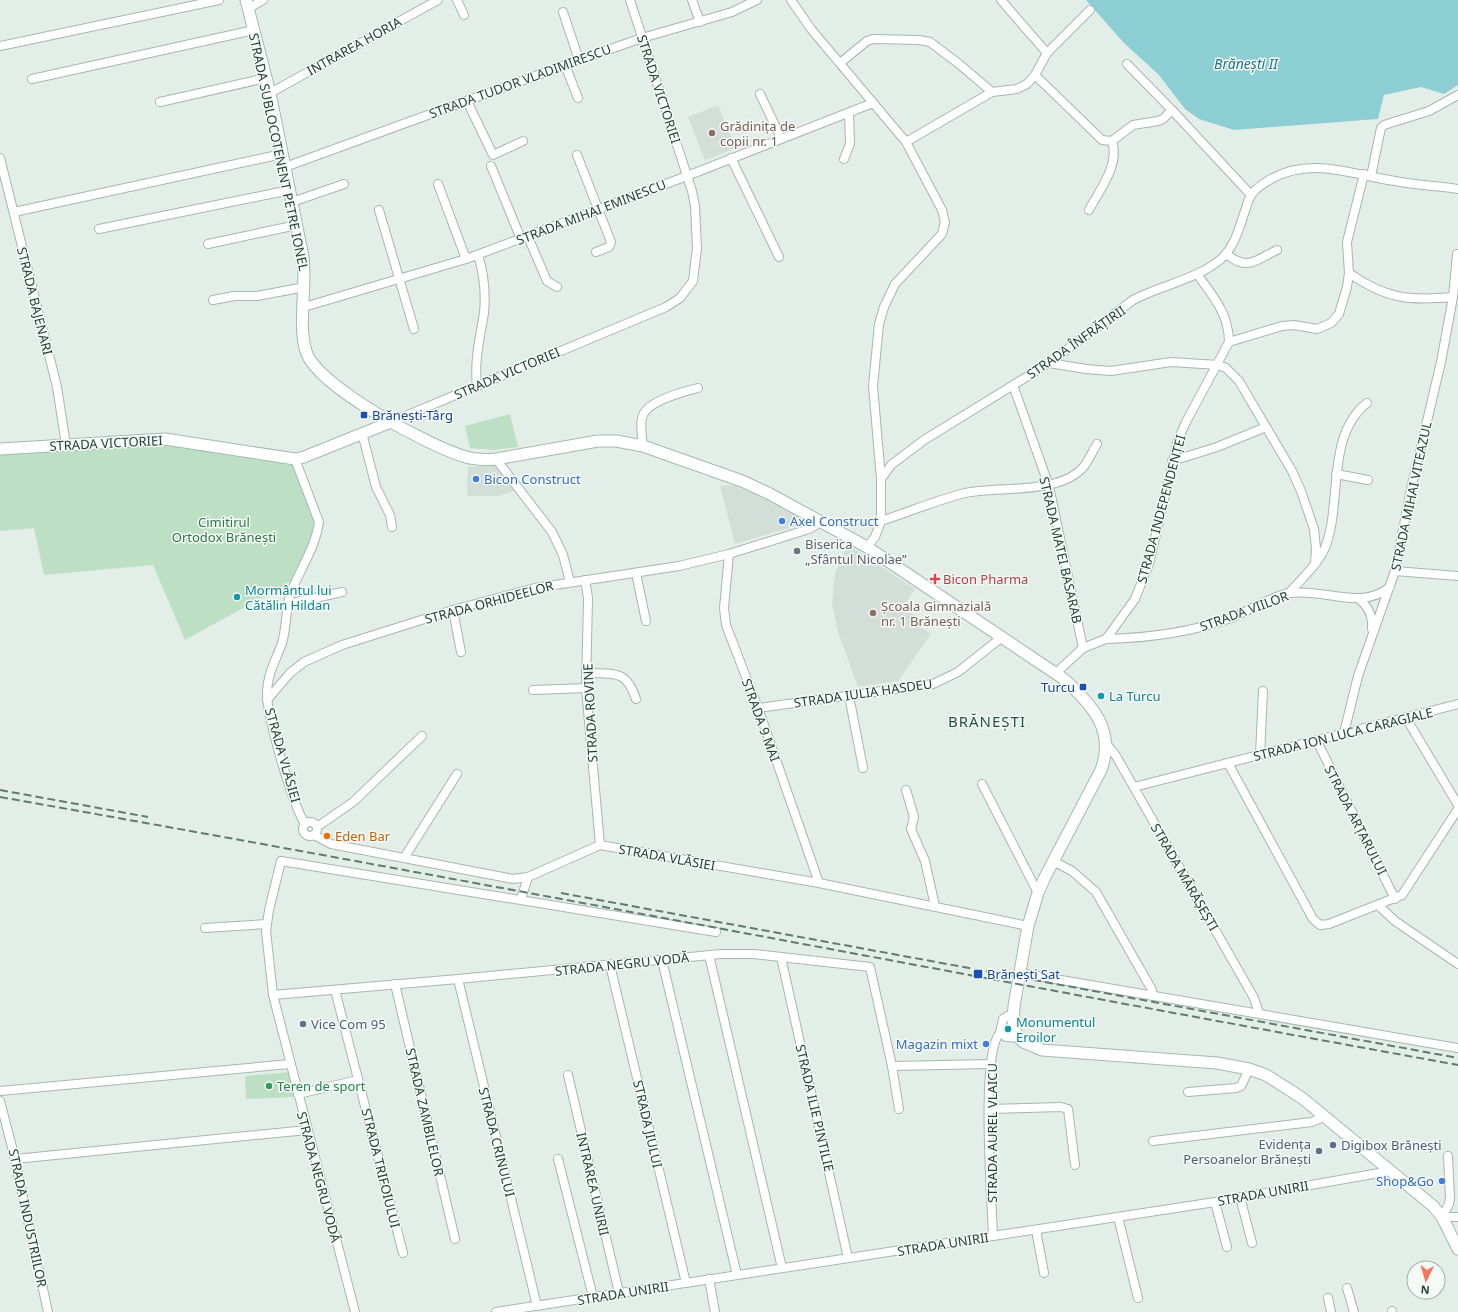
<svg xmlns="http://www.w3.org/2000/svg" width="1458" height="1312" font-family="'Noto Sans',sans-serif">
	<rect width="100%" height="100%" fill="#e4eee9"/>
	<g fill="#d3ded8">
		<polygon points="718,105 736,148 705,160 688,117"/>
		<polygon points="499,465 517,490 499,496 467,496 468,467"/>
		<polygon points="733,485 801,515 805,523 735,544 720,486"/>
		<polygon points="848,545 915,589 903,607 917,617 914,622 931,634 898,681 858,687 838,632 832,603 835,573"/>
	</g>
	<g fill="#bddfc4">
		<polygon points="510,414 518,447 494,450 470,448 465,426"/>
		<polygon points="163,442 295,461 316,508 315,528 292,581 185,640 153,565 44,575 34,528 0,531 0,453"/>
		<polygon points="289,1072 295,1097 246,1099 245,1076"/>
	</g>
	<polygon fill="#8cced3" points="1086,0 1458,0 1458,85 1444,94 1421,87 1384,95 1378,119 1234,130 1199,119 1185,109 1159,75 1124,43"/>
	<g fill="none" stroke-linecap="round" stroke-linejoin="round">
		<defs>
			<g id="minor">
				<polyline points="457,0 464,15"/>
				<polyline points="692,0 700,22"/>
				<polyline points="791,0 811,29 906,142 942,210 945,222 942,234 895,284 884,307 879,324 873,386 881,479 881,521 875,537 867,547"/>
				<polyline points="1001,0 1047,53"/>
				<polyline points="249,8 263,0"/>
				<polyline points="563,12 579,60"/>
				<polyline points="0,46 219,0"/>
				<polyline points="840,63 867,41 873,39 919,40 930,42 959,64 992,92"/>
				<polyline points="1127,64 1172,110 1251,195"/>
				<polyline points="565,65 578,98"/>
				<polyline points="1035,75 1102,140 1112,141 1133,125 1158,121 1163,119 1172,110"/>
				<polyline points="32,79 254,30"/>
				<polyline points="270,93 438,0"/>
				<polyline points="760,94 781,138"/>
				<polyline points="467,101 493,155 523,141"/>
				<polyline points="160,102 266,78"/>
				<polyline points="906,142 992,92 1017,89 1027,84 1035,75 1047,53 1090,10"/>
				<polyline points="577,155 611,242 609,247 596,252"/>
				<polyline points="0,158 57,387 66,445"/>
				<polyline points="731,158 779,257"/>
				<polyline points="844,159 850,144 849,113"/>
				<polyline points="491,166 521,239"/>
				<polyline points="285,167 579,60 642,38 732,12 757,0"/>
				<polyline points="1371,176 1381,128 1384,125 1429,111 1458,95"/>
				<polyline points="438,184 466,259"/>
				<polyline points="292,202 344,184"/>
				<polyline points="379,210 414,329"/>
				<path d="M1089,210C1100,189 1120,165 1112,141"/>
				<polyline points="14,212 282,154"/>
				<polyline points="99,229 290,190"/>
				<polyline points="528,237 547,281 557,287"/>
				<polyline points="208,244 297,225"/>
				<path d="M1226,254C1248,271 1254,261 1277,250"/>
				<path d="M1349,273C1386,299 1409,301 1453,297"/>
				<polyline points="213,300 234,296 257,296 305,287"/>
				<polyline points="304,307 466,259 687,176 873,103"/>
				<polyline points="1229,342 1282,326 1294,325 1317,329 1331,323 1339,314 1347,287 1349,273 1347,242 1364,174"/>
				<polyline points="1049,363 1086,369 1111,371 1171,362 1218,365 1226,368 1239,381 1292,471 1301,491 1314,529 1316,548 1315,564"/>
				<polyline points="1013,385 1049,486 1083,648"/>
				<path d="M477,386C474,360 480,338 484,313C486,292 484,274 478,255"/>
				<polyline points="391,422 666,307 680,298 693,281 697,248 695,206 692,191 630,0"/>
				<polyline points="362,433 376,487 390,515 392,527"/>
				<path d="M643,446C642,437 640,427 642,418C645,401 683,392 698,388"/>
				<path d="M295,459L319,522C316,546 300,570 291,592C285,609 287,627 282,643C276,660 267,674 267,693C267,717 292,803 305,824"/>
				<polyline points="496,459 552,532 563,555 570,582"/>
				<polyline points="1172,461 1217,447 1266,427"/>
				<polyline points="1336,474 1368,480"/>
				<path d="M881,479L891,465L924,440L1049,363L1133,300C1161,285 1196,280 1221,259C1235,247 1240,225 1246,208C1247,204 1249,198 1252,194C1256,188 1264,183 1271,179C1311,156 1353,175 1395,181C1416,185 1437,186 1458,189"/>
				<path d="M881,521C909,512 937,500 965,493C999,486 1063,495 1085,465C1090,458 1093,450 1097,444"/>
				<polyline points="729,554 724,608 726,625 758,708 819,883"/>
				<polyline points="1395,571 1458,576"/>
				<polyline points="636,573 646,621"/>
				<polyline points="585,580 588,598 586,688 600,845"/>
				<path d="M1289,593C1301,579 1320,563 1326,545C1342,502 1326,435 1367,403"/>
				<path d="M1359,599C1369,607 1373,616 1372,629"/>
				<polyline points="288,604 342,592"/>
				<polyline points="453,610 461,652"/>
				<path d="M1106,639C1148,638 1188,633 1228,619C1245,613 1274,595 1290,593C1325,588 1360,611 1390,587"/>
				<path d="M586,673C614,674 626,669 636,699"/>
				<path d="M1056,673L1083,648L1106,639L1135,599L1149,564L1178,440L1186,422L1229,342C1229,314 1213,296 1197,274"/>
				<polyline points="533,690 586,688"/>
				<polyline points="849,696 863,768"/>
				<polyline points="267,700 290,673 304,662 342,645 453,610 535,588 679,566 729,554 809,529 821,522"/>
				<polyline points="758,708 933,684 958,672 1002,637"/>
				<polyline points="1406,718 1458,805"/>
				<polyline points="1344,733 1358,676 1395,571 1411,489 1441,362 1453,297 1457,254"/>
				<polyline points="1317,741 1395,899"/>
				<polyline points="1106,743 1116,756 1254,998 1259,1013"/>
				<polyline points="1260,755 1263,691"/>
				<polyline points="1228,763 1313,919 1320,925 1329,924 1402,895 1458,809"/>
				<polyline points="982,784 1038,893"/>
				<polyline points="1134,787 1458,704"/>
				<polyline points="906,790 914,817 911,829 925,861 935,906"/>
				<circle cx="310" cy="829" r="7"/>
				<polyline points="317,827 353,802 422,736"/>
				<polyline points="314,835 331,844 513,879 528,877 600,845 819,883 1028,926"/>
				<polyline points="404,858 457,774"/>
				<polyline points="1053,861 1072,871 1096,892 1152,990 1152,996"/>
				<polyline points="521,899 528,877"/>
				<polyline points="1379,906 1395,921 1458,964"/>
				<polyline points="205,928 267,924"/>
				<polyline points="709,955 782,1268"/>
				<polyline points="781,957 848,1258"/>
				<polyline points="662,960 737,1275"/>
				<polyline points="610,965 686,1283"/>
				<polyline points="1020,973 1458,1048"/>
				<polyline points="458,979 537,1306"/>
				<polyline points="395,984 455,1239"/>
				<polyline points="335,990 403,1253"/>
				<polyline points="273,995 458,979 721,954 754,954 870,967 892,1066 899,1109"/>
				<polyline points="1013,1013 1003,1019 1000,1033 1006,1037 1020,1038"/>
				<polyline points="892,1066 990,1064"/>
				<polyline points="568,1075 619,1293"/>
				<polyline points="0,1091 290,1064"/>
				<polyline points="1188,1092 1236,1088 1241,1086 1249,1069"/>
				<polyline points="298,1094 358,1080"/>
				<polyline points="0,1101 12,1147 48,1312"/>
				<polyline points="989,1109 1061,1107 1068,1109 1075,1165"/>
				<polyline points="1153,1141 1312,1122 1325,1116"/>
				<polyline points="1448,1156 1450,1198 1449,1204 1442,1217 1458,1217"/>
				<polyline points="15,1159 307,1130"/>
				<polyline points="558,1159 593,1297"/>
				<polyline points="1240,1197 1252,1243"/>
				<polyline points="1215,1202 1227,1247"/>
				<polyline points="1118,1217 1138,1298"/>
				<polyline points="1036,1230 1044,1273"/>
				<path d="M993,1236C992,1202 980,1053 1000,1033"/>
				<polyline points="709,1279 715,1312"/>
				<polyline points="1347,1288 1354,1312"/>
				<polyline points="1328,1298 1331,1312"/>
				<polyline points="1392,1311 1392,1312"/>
				<polyline points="355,1312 273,995 266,931 269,910 281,861 716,932"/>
				<polyline points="496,1312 1215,1202 1379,1173 1389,1169"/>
			</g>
			<g id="secondary">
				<path d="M246,0L270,93L303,257C307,286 297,329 307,354C321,388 430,447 466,457C476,460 486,460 496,459L598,441H616L643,446L742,481L770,494L867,547L1064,679C1092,705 1116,730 1101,770L1045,877L1038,893L1028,926L1014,1006L1013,1025L1017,1035L1023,1042L1042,1050L1217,1063L1249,1069L1266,1075L1302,1098L1433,1206L1442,1217L1458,1249"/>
				<polyline points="0,449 165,439 295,459 304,457 391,422"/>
			</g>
		</defs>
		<use href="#minor" stroke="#a6b6b0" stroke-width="10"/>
		<use href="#secondary" stroke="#a2bab0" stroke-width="13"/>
		<use href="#minor" stroke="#fff" stroke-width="8"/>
		<use href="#secondary" stroke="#fff" stroke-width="11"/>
		<g stroke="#5e7c71" stroke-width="2" stroke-dasharray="8 4" stroke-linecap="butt">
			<polyline points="0,790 148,817"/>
			<path d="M0,797C487,883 972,977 1458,1065"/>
			<polyline points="561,893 1458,1058"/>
		</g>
	</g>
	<g fill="#8d6e63" stroke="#f5faf7" stroke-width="1.5">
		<circle cx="712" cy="133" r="4"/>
		<circle cx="873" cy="613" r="4"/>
	</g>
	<g fill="#1a4fb4" stroke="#f5faf7" stroke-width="1.5">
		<rect x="360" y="411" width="8" height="8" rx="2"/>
		<rect x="1079" y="683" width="8" height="8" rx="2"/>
		<rect x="973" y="969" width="10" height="10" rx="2"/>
	</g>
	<g fill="#3f7fe0" stroke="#f5faf7" stroke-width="1.5">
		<circle cx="476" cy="479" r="4"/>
		<circle cx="782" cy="521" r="4"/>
		<circle cx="986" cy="1044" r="4"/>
		<circle cx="1442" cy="1181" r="4"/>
	</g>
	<circle fill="#6b7280" stroke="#f5faf7" stroke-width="1.5" cx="797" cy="551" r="4"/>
	<path fill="#e0444e" stroke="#f5faf7" stroke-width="1.5" d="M933 573h4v4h4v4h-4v4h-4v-4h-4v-4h4z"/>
	<g fill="#0f9aa8" stroke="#f5faf7" stroke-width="1.5">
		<circle cx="237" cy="597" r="4"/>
		<circle cx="1101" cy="696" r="4"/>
		<circle cx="1008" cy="1029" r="4"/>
	</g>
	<circle fill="#e8710a" stroke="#f5faf7" stroke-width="1.5" cx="327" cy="836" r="4"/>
	<g fill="#5c6f8a" stroke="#f5faf7" stroke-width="1.5">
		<circle cx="303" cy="1024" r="4"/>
		<circle cx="1333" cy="1145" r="4"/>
		<circle cx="1319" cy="1151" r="4"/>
	</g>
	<circle fill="#2e9e5b" stroke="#f5faf7" stroke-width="1.5" cx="269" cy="1086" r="4"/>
	<g text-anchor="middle" stroke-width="3" stroke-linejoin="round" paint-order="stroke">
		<g font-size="13" fill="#234036" stroke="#f5faf7">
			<text transform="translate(354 46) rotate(-29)" y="5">INTRAREA HORIA</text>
			<text transform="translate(520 81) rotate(-20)" y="5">STRADA TUDOR VLADIMIRESCU</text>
			<text transform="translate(659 89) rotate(72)" y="5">STRADA VICTORIEI</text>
			<text transform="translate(279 152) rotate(78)" y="5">STRADA SUBLOCOTENENT PETRE IONEL</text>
			<text transform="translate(591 212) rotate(-21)" y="5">STRADA MIHAI EMINESCU</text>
			<text transform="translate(35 301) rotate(76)" y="5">STRADA BAJENARI</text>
			<text transform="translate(1076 342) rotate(-35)" y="5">STRADA ÎNFRĂȚIRII</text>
			<text transform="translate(507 373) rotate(-23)" y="5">STRADA VICTORIEI</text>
			<text transform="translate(106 443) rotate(-3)" y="5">STRADA VICTORIEI</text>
			<text transform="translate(1411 496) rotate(-78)" y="5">STRADA MIHAI VITEAZUL</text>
			<text transform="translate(1161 509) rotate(-75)" y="5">STRADA INDEPENDENȚEI</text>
			<text transform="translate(1061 550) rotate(77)" y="5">STRADA MATEI BASARAB</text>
			<text transform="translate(489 602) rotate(-15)" y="5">STRADA ORHIDEELOR</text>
			<text transform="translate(1244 611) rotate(-20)" y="5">STRADA VIILOR</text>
			<text transform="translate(863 693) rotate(-8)" y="5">STRADA IULIA HASDEU</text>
			<text transform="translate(590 713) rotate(-93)" y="5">STRADA ROVINE</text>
			<text transform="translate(761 720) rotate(70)" y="5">STRADA 9 MAI</text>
			<text transform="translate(1343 734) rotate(-14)" y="5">STRADA ION LUCA CARAGIALE</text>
			<text transform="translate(283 755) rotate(74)" y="5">STRADA VLĂSIEI</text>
			<text transform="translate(1356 820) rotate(63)" y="5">STRADA ARȚARULUI</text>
			<text transform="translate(667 857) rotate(10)" y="5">STRADA VLĂSIEI</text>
			<text transform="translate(1185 877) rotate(60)" y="5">STRADA MĂRĂȘEȘTI</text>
			<text transform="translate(622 964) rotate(-6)" y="5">STRADA NEGRU VODĂ</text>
			<text transform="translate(815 1108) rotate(77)" y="5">STRADA ILIE PINTILIE</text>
			<text transform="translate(425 1112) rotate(77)" y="5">STRADA ZAMBILELOR</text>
			<text transform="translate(648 1124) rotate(77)" y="5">STRADA JIULUI</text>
			<text transform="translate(992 1133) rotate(-90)" y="5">STRADA AUREL VLAICU</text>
			<text transform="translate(497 1142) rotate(76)" y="5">STRADA CRINULUI</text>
			<text transform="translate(381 1168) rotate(76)" y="5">STRADA TRIFOIULUI</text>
			<text transform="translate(319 1177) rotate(75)" y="5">STRADA NEGRU VODĂ</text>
			<text transform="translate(593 1184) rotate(77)" y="5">INTRAREA UNIRII</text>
			<text transform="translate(1263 1193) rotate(-10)" y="5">STRADA UNIRII</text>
			<text transform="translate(28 1218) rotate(78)" y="5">STRADA INDUSTRIILOR</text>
			<text transform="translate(943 1244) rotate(-9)" y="5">STRADA UNIRII</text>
			<text transform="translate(623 1293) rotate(-9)" y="5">STRADA UNIRII</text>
		</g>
		<g font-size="13" fill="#785e54" stroke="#f5faf7" text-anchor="start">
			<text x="720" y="131">Grădinița de<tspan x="720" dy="15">copii nr. 1</tspan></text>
			<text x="881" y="611">Școala Gimnazială<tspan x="881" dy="15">nr. 1 Brănești</tspan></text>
		</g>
		<g font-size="13" fill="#164399" stroke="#f5faf7" text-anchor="start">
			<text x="372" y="420">Brănești-Târg</text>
			<text x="1075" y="692" text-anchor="end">Turcu</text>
			<text x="987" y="979">Brănești Sat</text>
		</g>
		<g font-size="13" fill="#366cbe" stroke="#f5faf7" text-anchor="start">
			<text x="484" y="484">Bicon Construct</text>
			<text x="790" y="526">Axel Construct</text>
			<text x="978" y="1049" text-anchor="end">Magazin mixt</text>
			<text x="1434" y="1186" text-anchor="end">Shop&amp;Go</text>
		</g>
		<g font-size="13" fill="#2c7844" stroke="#f5faf7">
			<text x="224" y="527">Cimitirul<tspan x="224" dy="15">Ortodox Brănești</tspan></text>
		</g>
		<g font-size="13" fill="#5b616d" stroke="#f5faf7" text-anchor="start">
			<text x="805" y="549">Biserica<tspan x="805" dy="15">„Sfântul Nicolae”</tspan></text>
		</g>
		<g font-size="13" fill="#be3a42" stroke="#f5faf7" text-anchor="start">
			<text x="943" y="584">Bicon Pharma</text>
		</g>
		<g font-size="13" fill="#0d838f" stroke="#f5faf7" text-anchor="start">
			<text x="245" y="595">Mormântul lui<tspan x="245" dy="15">Cătălin Hildan</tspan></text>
			<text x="1109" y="701">La Turcu</text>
			<text x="1016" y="1027">Monumentul<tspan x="1016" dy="15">Eroilor</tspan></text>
		</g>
		<g font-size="13" fill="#c56008" stroke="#f5faf7" text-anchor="start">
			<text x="335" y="841">Eden Bar</text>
		</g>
		<g font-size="13" fill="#4e5e75" stroke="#f5faf7" text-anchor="start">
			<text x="311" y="1029">Vice Com 95</text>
			<text x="1311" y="1149" text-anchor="end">Evidența<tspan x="1311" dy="15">Persoanelor Brănești</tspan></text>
			<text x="1341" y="1150">Digibox Brănești</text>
		</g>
		<g font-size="13" fill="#27864d" stroke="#f5faf7" text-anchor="start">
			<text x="277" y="1091">Teren de sport</text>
		</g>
		<g font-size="14" font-style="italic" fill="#1b757e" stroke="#f5faf7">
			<text x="1246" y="69">Brănești II</text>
		</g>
		<g font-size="15" letter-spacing="1" fill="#1e5342" stroke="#f5faf7">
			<text x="987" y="727">BRĂNEȘTI</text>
		</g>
	</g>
	<g transform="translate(1426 1280) rotate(185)"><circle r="19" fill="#f5faf7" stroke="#a1b0aa"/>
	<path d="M0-3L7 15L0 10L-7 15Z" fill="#f4765c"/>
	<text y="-6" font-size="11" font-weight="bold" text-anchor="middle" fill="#234036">N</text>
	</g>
</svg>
